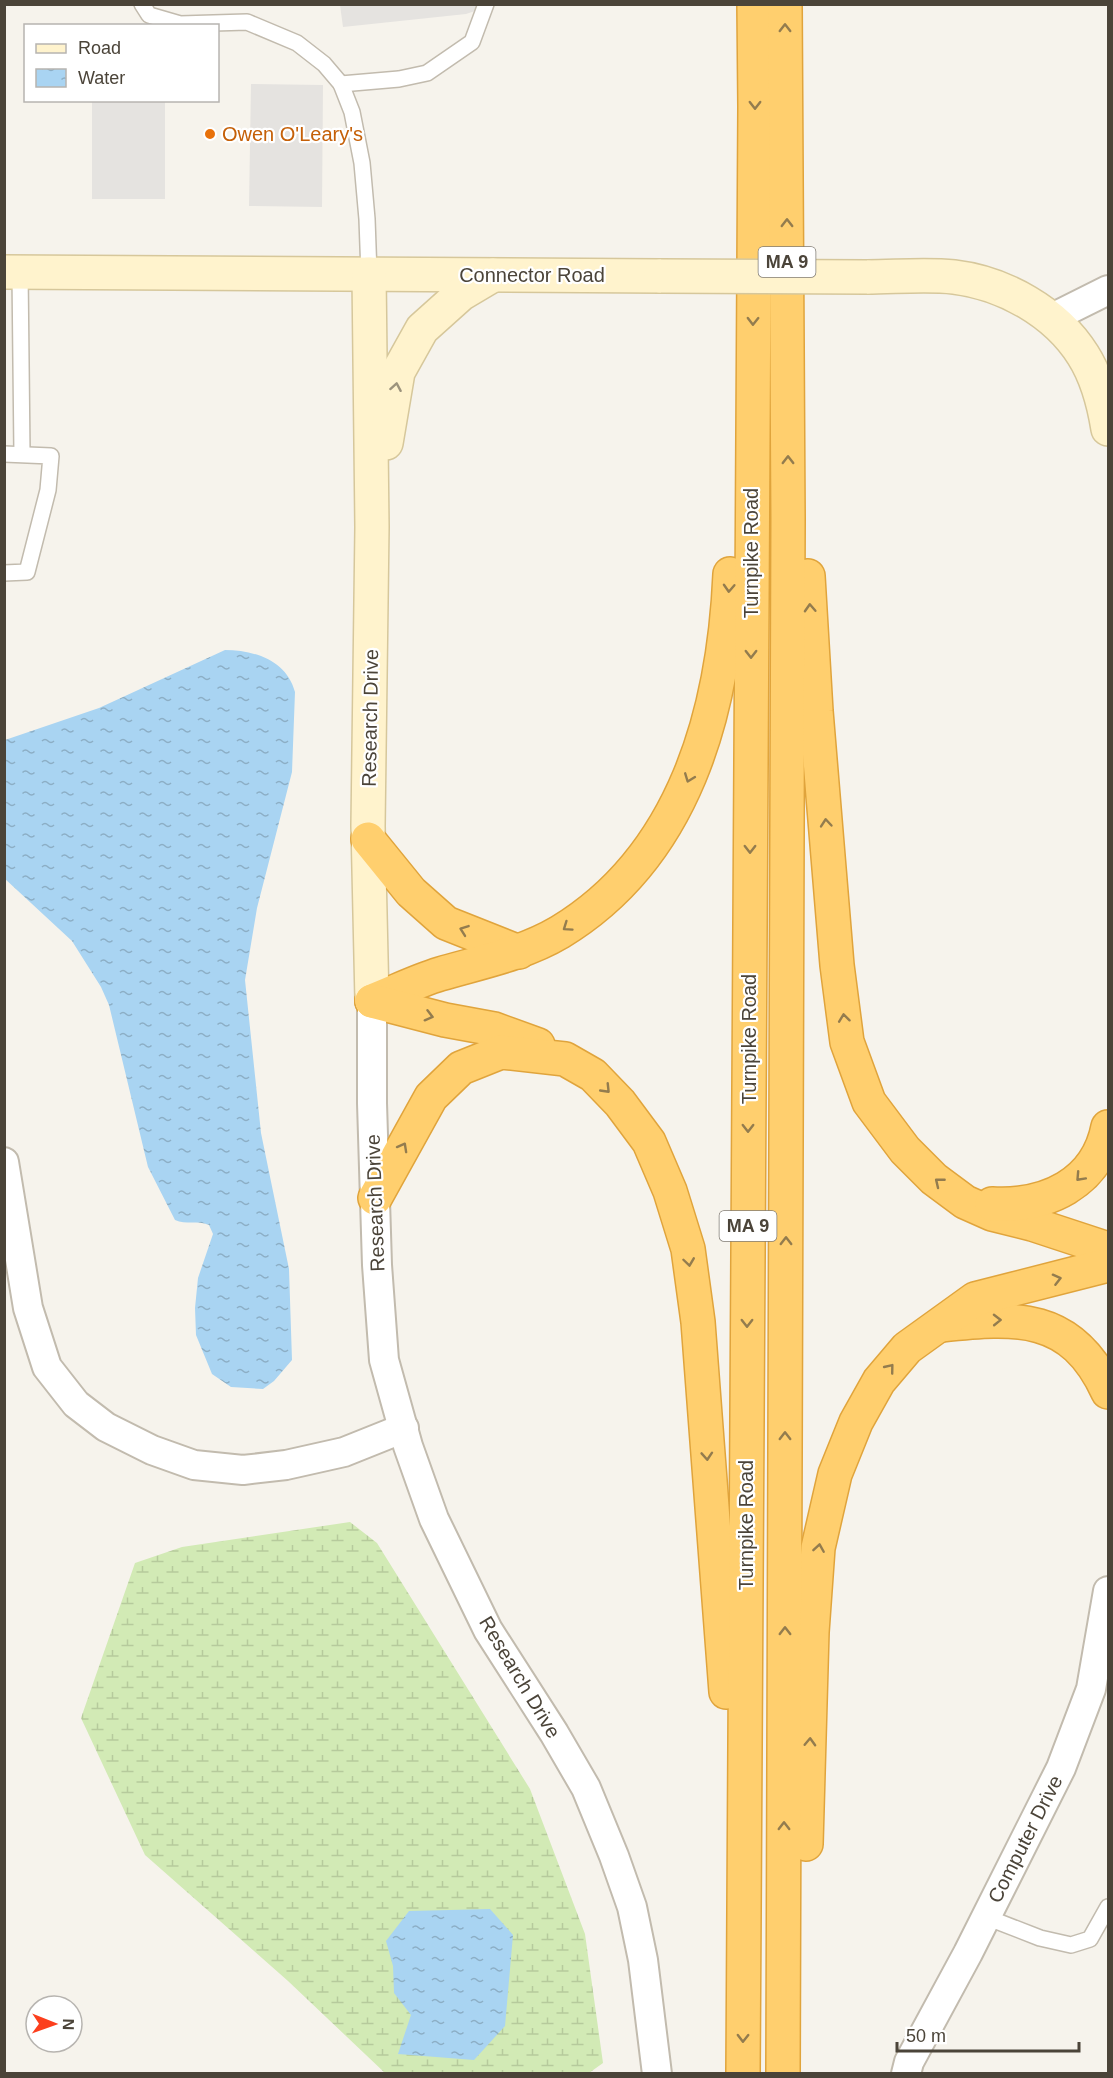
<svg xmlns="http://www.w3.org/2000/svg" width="1113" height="2078" font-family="Arial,sans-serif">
	<defs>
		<pattern id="wetland-marsh" width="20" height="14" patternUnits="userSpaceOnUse" patternTransform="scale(1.5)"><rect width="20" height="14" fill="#d2eab5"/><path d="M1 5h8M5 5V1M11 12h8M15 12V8" fill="none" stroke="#b6ca9c"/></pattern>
		<pattern id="water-ripples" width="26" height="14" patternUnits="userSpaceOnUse" patternTransform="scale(1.5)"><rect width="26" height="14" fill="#a9d4f2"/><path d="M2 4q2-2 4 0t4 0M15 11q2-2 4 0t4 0" fill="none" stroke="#8caec5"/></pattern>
	</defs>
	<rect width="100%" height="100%" fill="#f6f3ec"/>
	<polygon fill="url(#wetland-marsh)" points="350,1522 377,1543 530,1789 585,1934 603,2063 589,2073 385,2073 288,1981 145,1855 81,1718 135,1563 182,1547"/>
	<g fill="#e5e3e0">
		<polygon points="340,5 493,5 466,14 343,27"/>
		<polygon points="251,84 323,85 322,207 249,206"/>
		<rect x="92" y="101" width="73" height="98"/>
	</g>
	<g fill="url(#water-ripples)">
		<path d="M225,650C255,650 287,661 295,692L292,772L257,908L245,980L261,1133L289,1269L292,1360L274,1381L263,1389L231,1387L212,1374L196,1335L195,1308L198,1278L213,1234L209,1225C197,1220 186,1225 175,1220L148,1167L109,1005L101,987L72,941L4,878L5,740L99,708Z"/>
		<polygon points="490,1909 513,1935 505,2026 474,2060 398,2054 411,2015 394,1993 393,1966 386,1941 409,1911"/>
	</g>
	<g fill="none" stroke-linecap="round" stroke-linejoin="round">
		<defs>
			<g id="lane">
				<polyline points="142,4 149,15 180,24 247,22 297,43 324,64 341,84 352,112 362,163 367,219 369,274"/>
				<polyline points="341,84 399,79 427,73 472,42 486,4"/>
				<polyline points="20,272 22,454"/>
				<polyline points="4,454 51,456 48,490 27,572 4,573"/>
				<polyline points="986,1917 1040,1938 1071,1945 1090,1939 1108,1907"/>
			</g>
			<g id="street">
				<polyline points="1050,319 1108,290"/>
				<polyline points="372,1001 372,1103 377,1265 384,1360 408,1446 434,1519 488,1630 554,1733 586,1788 614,1856 632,1907 643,1960 657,2074"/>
				<polyline points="4,1162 28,1308 47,1367 76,1404 106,1427 152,1450 194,1465 243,1470 286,1465 344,1452 404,1428"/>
				<polyline points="906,2074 909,2062 968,1953 1061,1768 1091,1689 1108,1591"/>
			</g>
			<g id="secondary">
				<polyline points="4,272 661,276"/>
				<polyline points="369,274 372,527 368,826 372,1001"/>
				<path d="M867,277C895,277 925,274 954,277C1004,283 1056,312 1083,355C1097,377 1104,404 1108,429"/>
				<polyline points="386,443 398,372 422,329 461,294 493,275"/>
			</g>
			<g id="highway">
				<polyline points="808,576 816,711 837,965 847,1042 869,1102 905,1150 934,1179 965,1202 992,1214 1032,1224 1108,1249"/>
				<polyline points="368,839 411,892 446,923 519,952"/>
				<path d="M372,1001C395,992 417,981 440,974C481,962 523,954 560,932C685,856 724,711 730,574"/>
				<polyline points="372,1001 445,1020 494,1029 538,1045"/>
				<polyline points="375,1198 431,1097 461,1068 501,1052 565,1059 593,1075 620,1103 649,1142 670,1191 688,1249 698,1322 726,1692"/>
				<path d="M992,1204C1046,1207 1097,1184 1108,1127"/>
				<path d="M941,1325C1016,1317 1072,1313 1108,1392"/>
				<polyline points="806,1844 812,1632 818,1548 835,1474 856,1422 879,1381 907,1348 975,1299 1108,1265"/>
				<polyline points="743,2074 755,107 754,4"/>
				<polyline points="783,2074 788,519 785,4"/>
			</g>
		</defs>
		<use href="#lane" stroke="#c2bbae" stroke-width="18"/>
		<use href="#street" stroke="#c2bbae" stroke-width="32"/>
		<use href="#secondary" stroke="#d6c79b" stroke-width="36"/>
		<use href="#highway" stroke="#e0a43c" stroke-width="36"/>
		<use href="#lane" stroke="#fff" stroke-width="15"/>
		<use href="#street" stroke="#fff" stroke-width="28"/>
		<use href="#secondary" stroke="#fff3cd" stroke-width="33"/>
		<use href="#highway" stroke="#ffcf6e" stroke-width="33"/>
		<defs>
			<polyline id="secondary-bridge" points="661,276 867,277"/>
		</defs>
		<use href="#secondary-bridge" stroke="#d6c79b" stroke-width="36" stroke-linecap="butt"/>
		<use href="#secondary-bridge" stroke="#fff3cd" stroke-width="33"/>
	</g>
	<defs><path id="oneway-chevron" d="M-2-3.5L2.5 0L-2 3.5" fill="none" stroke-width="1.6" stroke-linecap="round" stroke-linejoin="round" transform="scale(1.5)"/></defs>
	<g stroke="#937c4e">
		<use href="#oneway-chevron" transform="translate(785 28) rotate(-90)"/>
		<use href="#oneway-chevron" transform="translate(755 105) rotate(90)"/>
		<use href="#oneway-chevron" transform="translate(787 223) rotate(-90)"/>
		<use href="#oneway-chevron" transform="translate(753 321) rotate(91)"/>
		<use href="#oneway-chevron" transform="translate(788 460) rotate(-90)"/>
		<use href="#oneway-chevron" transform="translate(729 588) rotate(93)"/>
		<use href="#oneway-chevron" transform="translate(810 608) rotate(-93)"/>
		<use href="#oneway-chevron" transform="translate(751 654) rotate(90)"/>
		<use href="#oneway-chevron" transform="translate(689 778) rotate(111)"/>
		<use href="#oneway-chevron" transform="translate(826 823) rotate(-95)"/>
		<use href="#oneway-chevron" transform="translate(750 849) rotate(90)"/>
		<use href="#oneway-chevron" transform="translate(567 927) rotate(145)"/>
		<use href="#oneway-chevron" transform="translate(464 930) rotate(-160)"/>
		<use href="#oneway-chevron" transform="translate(429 1016) rotate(15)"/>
		<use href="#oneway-chevron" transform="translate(844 1018) rotate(-97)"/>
		<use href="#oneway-chevron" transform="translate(606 1089) rotate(46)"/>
		<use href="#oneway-chevron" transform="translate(748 1128) rotate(90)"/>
		<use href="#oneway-chevron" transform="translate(403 1147) rotate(-61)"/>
		<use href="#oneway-chevron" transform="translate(1080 1177) rotate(133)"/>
		<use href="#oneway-chevron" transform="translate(939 1182) rotate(-141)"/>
		<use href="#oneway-chevron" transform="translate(786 1241) rotate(-90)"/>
		<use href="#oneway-chevron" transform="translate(689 1262) rotate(82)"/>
		<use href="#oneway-chevron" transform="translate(1057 1279) rotate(-14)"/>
		<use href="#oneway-chevron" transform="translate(997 1320) rotate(-1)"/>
		<use href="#oneway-chevron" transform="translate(747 1323) rotate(90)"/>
		<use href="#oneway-chevron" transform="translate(890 1368) rotate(-51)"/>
		<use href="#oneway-chevron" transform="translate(785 1436) rotate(-90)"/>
		<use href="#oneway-chevron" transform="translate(707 1456) rotate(86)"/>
		<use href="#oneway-chevron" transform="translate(819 1548) rotate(-81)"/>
		<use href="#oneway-chevron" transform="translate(785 1631) rotate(-90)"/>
		<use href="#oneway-chevron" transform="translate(810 1742) rotate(-88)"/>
		<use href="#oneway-chevron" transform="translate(784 1826) rotate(-90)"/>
		<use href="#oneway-chevron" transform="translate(743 2038) rotate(91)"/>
	</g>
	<use stroke="#9c937c" href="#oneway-chevron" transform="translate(396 387) rotate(-80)"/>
	<circle fill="#e8710a" stroke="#fff" stroke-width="2" cx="210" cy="134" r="6"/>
	<g text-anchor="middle" stroke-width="4.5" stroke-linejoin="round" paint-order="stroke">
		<g fill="#fff" stroke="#817c74" stroke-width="1.5">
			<rect x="758.5" y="247" width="57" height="30" rx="4.5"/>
			<rect x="719.5" y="1211" width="57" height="30" rx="4.5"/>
		</g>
		<g font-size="18" font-weight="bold" fill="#4b4439">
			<text x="787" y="268">MA 9</text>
			<text x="748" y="1232">MA 9</text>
		</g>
		<g font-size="20" fill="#c56008" stroke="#fff" text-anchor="start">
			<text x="222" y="141">Owen O'Leary's</text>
		</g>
		<g font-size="20" fill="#4b4439" stroke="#fff">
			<text x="532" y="282">Connector Road</text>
			<text transform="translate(751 553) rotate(-90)" y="7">Turnpike Road</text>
			<text transform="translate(370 718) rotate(-89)" y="7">Research Drive</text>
			<text transform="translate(749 1039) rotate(-90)" y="7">Turnpike Road</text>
			<text transform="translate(375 1203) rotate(-92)" y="7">Research Drive</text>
			<text transform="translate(746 1525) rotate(-90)" y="7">Turnpike Road</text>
			<text transform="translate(520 1677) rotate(59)" y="7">Research Drive</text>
			<text transform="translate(1025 1839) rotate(-63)" y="7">Computer Drive</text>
		</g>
	</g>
	<rect width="1113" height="2078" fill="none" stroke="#4b4439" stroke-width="12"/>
	<rect x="24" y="24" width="195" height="78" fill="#ffffff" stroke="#b7b4b0" stroke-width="1.5"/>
	<rect x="36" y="44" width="30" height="9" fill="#fff3cd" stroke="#b7b4b0" stroke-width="1.5"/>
	<text x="78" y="54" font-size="18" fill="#4b4439">Road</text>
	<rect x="36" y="69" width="30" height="18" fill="url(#water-ripples)" stroke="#b7b4b0" stroke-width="1.5"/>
	<text x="78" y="84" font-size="18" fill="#4b4439">Water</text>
	<g transform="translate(54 2024) rotate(91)"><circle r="28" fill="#ffffff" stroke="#b7b4b0" stroke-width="1.5"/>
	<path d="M0-4.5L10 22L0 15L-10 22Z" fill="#fc3f1d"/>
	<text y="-9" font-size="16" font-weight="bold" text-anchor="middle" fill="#4b4439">N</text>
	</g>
	<path d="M897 2042v9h182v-9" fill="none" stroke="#4b4439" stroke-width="3"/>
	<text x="906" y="2042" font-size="18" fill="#4b4439" stroke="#ffffff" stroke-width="4.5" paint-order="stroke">50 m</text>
</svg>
